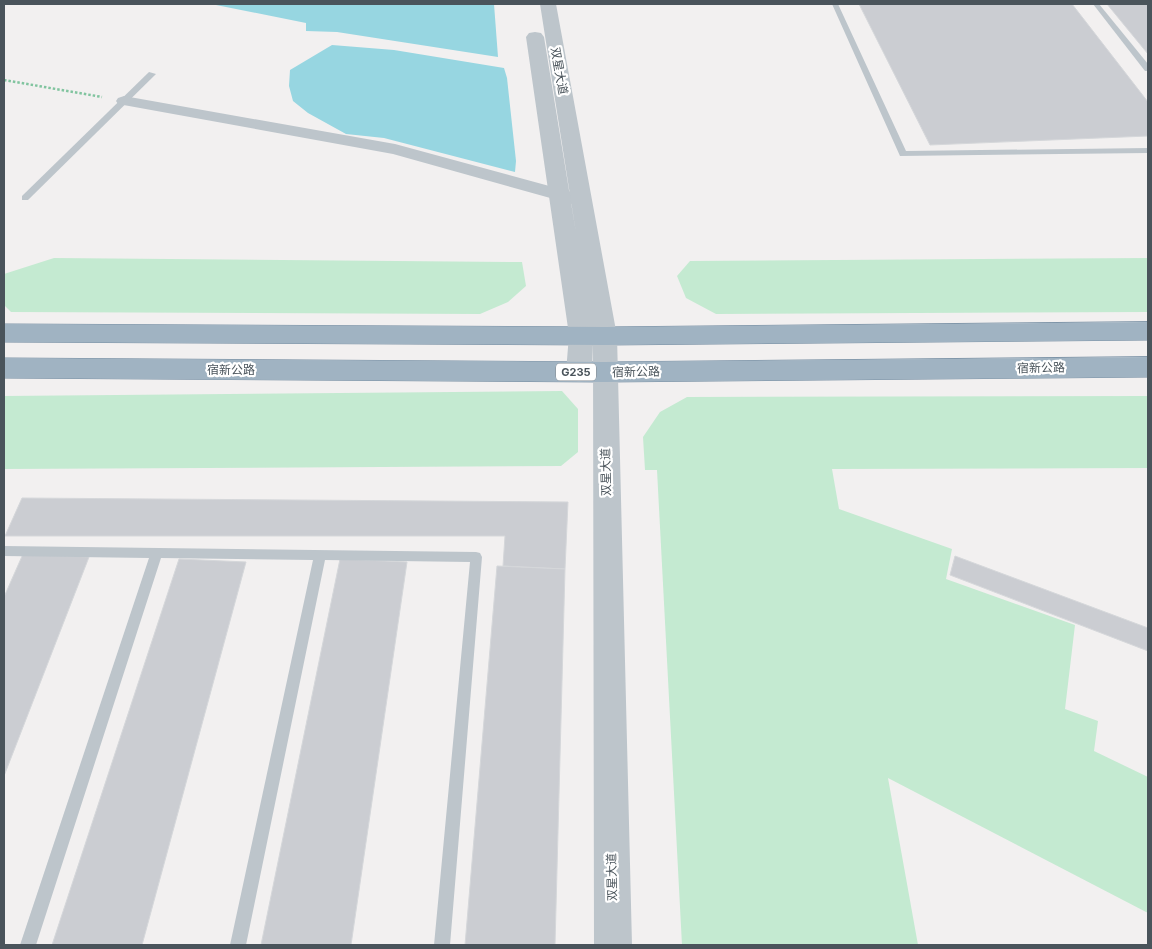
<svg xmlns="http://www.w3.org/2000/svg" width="1152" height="949" font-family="Inter,'Noto Sans SC',sans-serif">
	<rect width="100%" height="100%" fill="#f2f0f0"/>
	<g fill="#c4ead1">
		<polygon points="54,258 522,262 526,286 508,302 480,314 11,312 4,305 4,274"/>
		<polygon points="1148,258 1148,312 716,314 686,298 677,276 690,261"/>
		<polygon points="562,391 578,409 578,452 561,466 4,469 4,396"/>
		<polygon points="1148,396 1148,468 832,469 839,509 952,549 946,579 1075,625 1065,709 1098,721 1094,751 1148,777 1148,913 888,778 918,945 682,945 657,470 645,470 643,437 660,412 687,397"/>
	</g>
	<g fill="#97d6e1">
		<polygon points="211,4 494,4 498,57 337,32 306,31 306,23"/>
		<polygon points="332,45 394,50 504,68 507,78 516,161 515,172 384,138 346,134 308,113 293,101 289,86 290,70"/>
	</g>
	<g fill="#cbcdd2" stroke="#d5d7da">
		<polygon points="859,4 1072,4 1148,102 1148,136 930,145"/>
		<polygon points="1107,4 1148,4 1148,54"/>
		<polygon points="22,498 568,502 565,569 503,566 505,536 5,536"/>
		<polygon points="23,554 89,557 4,776 4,597"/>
		<polygon points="955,556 1148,628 1148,651 950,575"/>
		<polygon points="179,559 246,562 142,945 52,945"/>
		<polygon points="340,559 407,562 351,945 261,945"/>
		<polygon points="497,566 565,569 555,945 465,945"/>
	</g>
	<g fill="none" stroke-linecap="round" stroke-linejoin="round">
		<defs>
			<g id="trunk">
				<polygon points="1148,322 1148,340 605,345 4,342 4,324 605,327"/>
				<polygon points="1148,357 1148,377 604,382 4,378 4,358 604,362"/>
			</g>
		</defs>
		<use href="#trunk" stroke="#7990a4" stroke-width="1"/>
		<polyline stroke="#81c49f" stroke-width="2.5" stroke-dasharray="2.5 2" stroke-linecap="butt" points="4,80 102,97"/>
		<g fill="#bdc5cb" fill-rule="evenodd">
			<polygon points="832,4 838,4 906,151 1148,148 1148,153 900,156"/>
			<polygon points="1093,4 1099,4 1148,64 1148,71 1145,71"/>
			<polygon points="149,72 156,74 28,200 22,200 22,196"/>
			<polygon points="4,546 476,552 480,553 482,557 450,945 434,945 470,562 325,560 246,945 230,945 313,560 161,558 36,945 20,945 149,558 4,556"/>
		</g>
		<polygon fill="#bdc5cb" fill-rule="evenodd" points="124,96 395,144 586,196 588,200 586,204 579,206 393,154 118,104 116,101 118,98"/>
		<polygon fill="#bdc5cb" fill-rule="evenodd" points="540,4 556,4 617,336 632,945 594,945 593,343 592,372 588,379 579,382 570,379 566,372 569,335 526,37 529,33 535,32 541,33 544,37 576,233"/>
		<use href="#trunk" fill="#a0b3c2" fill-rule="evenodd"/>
	</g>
	<g text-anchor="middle" stroke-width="4.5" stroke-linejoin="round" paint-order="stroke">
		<rect fill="#fff" stroke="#80878c" stroke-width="1" x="556" y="363.5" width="40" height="17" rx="4"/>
		<g font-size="11" font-weight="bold" fill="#4a545b">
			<text x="576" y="376">G235</text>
		</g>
		<g font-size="12" fill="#4a545b" stroke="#fff">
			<text transform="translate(559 71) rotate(80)" y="4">双星大道</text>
			<text transform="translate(1041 368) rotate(-1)" y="4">宿新公路</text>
			<text x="231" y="374">宿新公路</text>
			<text transform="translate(636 372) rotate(-1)" y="4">宿新公路</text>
			<text transform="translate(606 472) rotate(-91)" y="4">双星大道</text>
			<text transform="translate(612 877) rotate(-91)" y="4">双星大道</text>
		</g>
	</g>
	<rect width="1152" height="949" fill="none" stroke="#4a545b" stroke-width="10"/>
</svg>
